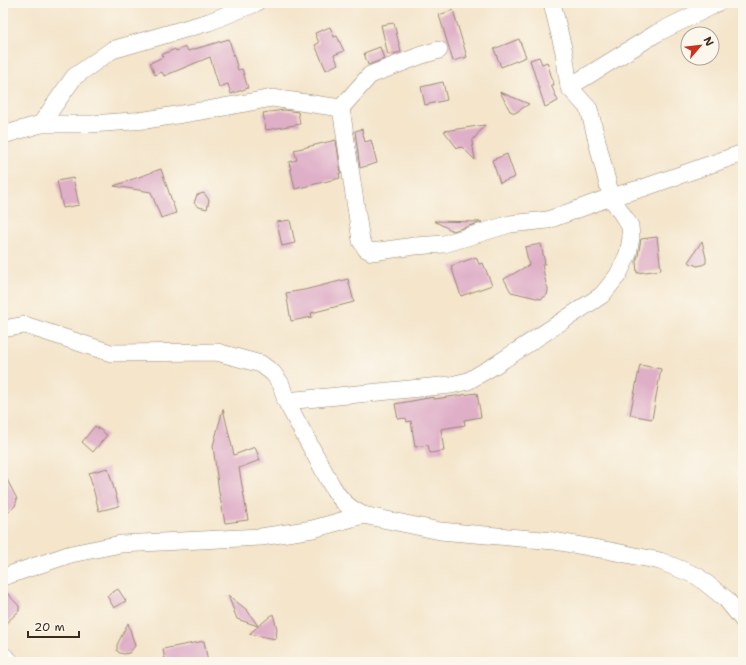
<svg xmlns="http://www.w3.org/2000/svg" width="746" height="665" font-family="'Shantell Sans',sans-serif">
	<rect width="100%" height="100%" fill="#fbf7ec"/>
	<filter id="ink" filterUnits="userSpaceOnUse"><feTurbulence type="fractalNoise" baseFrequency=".025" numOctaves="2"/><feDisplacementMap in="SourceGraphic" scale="8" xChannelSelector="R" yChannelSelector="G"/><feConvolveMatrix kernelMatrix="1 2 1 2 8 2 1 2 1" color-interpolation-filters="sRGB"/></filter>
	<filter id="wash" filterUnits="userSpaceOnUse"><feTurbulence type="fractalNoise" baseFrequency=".012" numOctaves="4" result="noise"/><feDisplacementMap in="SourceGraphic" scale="16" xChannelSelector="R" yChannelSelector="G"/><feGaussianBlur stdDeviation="0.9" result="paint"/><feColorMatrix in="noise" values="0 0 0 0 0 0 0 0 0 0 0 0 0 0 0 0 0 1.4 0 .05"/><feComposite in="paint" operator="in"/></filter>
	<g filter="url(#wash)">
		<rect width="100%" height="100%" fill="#f4e5cb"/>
		<g id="blocks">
			<g fill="#dfafc8">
				<polygon points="453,10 467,57 453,61 439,15"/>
				<polygon points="394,23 401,52 388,55 381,25"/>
				<polygon points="330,27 334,37 337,36 344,51 334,55 338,64 326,70 315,45 319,43 315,33"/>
				<polygon points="229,39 238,70 242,69 248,88 231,94 228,84 219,87 210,57 164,76 162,72 155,75 150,63 163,57 161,55 175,49 176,51 186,47 188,51"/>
				<polygon points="519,39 526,57 501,67 494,49"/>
				<polygon points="380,47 384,59 368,65 364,53"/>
				<polygon points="539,57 542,64 547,62 554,85 551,85 558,101 545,107 530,60"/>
				<polygon points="443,82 447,100 425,105 421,87"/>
				<polygon points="500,92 529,104 515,113 510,111"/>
				<polygon points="284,110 298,112 300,124 266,130 263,113"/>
				<polygon points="485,125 472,141 475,160 462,147 457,148 444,131"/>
				<polygon points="362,129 365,142 371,140 377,163 360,168 355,131"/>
				<polygon points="336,140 341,173 339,173 340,178 295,189 289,162 297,160 294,150"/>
				<polygon points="507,154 515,177 500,183 492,160"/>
				<polygon points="161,169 176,213 161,218 151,192 114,186"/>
				<polygon points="73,178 79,205 63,208 57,181"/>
				<polygon points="204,193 209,200 207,209 199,207 194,203 197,195"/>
				<polygon points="290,220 295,243 282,246 277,222"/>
				<polygon points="434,221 482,222 453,231"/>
				<polygon points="657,237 661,270 637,273 636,261 638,256 641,239"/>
				<polygon points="702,241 706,258 706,263 702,265 697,266 688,262"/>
				<polygon points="541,244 545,264 542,264 546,284 548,288 548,290 547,295 541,299 511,292 504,279 529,265 525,247"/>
				<polygon points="476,257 479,264 483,263 492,285 461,296 451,266"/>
				<polygon points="348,279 354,302 311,313 312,317 291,321 286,293 304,290"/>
				<polygon points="640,365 661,369 652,419 630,415"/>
				<polygon points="477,393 481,417 464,420 465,425 441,429 444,451 430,453 428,445 415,447 411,421 407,422 406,418 398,419 395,404 434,397 434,399"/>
				<polygon points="223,409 234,455 255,447 260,460 239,468 248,520 225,523 219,492 213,446"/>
				<polygon points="95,426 107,435 93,452 82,442"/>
				<polygon points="108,468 119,506 99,511 89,473"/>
				<polygon points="3,472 16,497 17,500 15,506 3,517"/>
				<polygon points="3,589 19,606 19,611 3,626"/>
				<polygon points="118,589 126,601 114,608 107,596"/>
				<polygon points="228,595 247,610 258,626 237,619"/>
				<polygon points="273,614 277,629 276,639 249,634"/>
				<polygon points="128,623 135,646 129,653 124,654 120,653 117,651 117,645"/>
				<polygon points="204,641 208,662 165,662 163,649"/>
			</g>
		</g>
	</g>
	<g filter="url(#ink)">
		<use href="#blocks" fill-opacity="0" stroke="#988874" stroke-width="1"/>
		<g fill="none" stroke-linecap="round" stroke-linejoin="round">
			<defs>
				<g id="minor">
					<polyline points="569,87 657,33 712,6 717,3"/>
					<polyline points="341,108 361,241 366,249 372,252 415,246 444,244 510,224 548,220 611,197 643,188 743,153"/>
					<polyline points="41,124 74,77 112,50 209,22 256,3"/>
					<polyline points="3,135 41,124 91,124 146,120 213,109 272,98 341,108 370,75 422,55 439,50"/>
					<path d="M3,329L25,325L111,353L217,352L261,364L273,373L281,384L286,401L332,486C341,501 347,507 363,515L440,531L554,541L611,551L660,561L697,576L726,599L743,620"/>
					<polyline points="286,401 451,385 468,381 497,364 602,295 618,275 628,254 631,238 630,226 611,197 589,109 569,87 564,52 552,3"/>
					<polyline points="3,577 71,554 121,544 261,537 313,529 363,515"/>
					<polyline points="3,655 11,662"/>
				</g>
			</defs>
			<use href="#minor" stroke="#988874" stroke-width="18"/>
			<use href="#minor" stroke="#fff" stroke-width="17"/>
		</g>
	</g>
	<rect width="746" height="665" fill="none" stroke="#fbf7ec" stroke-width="16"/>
	<g transform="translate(700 46) rotate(62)"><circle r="19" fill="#fbf7ec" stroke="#aea59a"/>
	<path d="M0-3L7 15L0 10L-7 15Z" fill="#c8321e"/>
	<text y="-6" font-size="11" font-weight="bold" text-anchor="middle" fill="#3b2a1e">N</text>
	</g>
	<path d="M28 631v6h51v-6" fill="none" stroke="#3b2a1e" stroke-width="2"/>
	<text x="34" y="631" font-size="12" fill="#3b2a1e" stroke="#fbf7ec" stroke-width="3" paint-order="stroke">20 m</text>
</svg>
